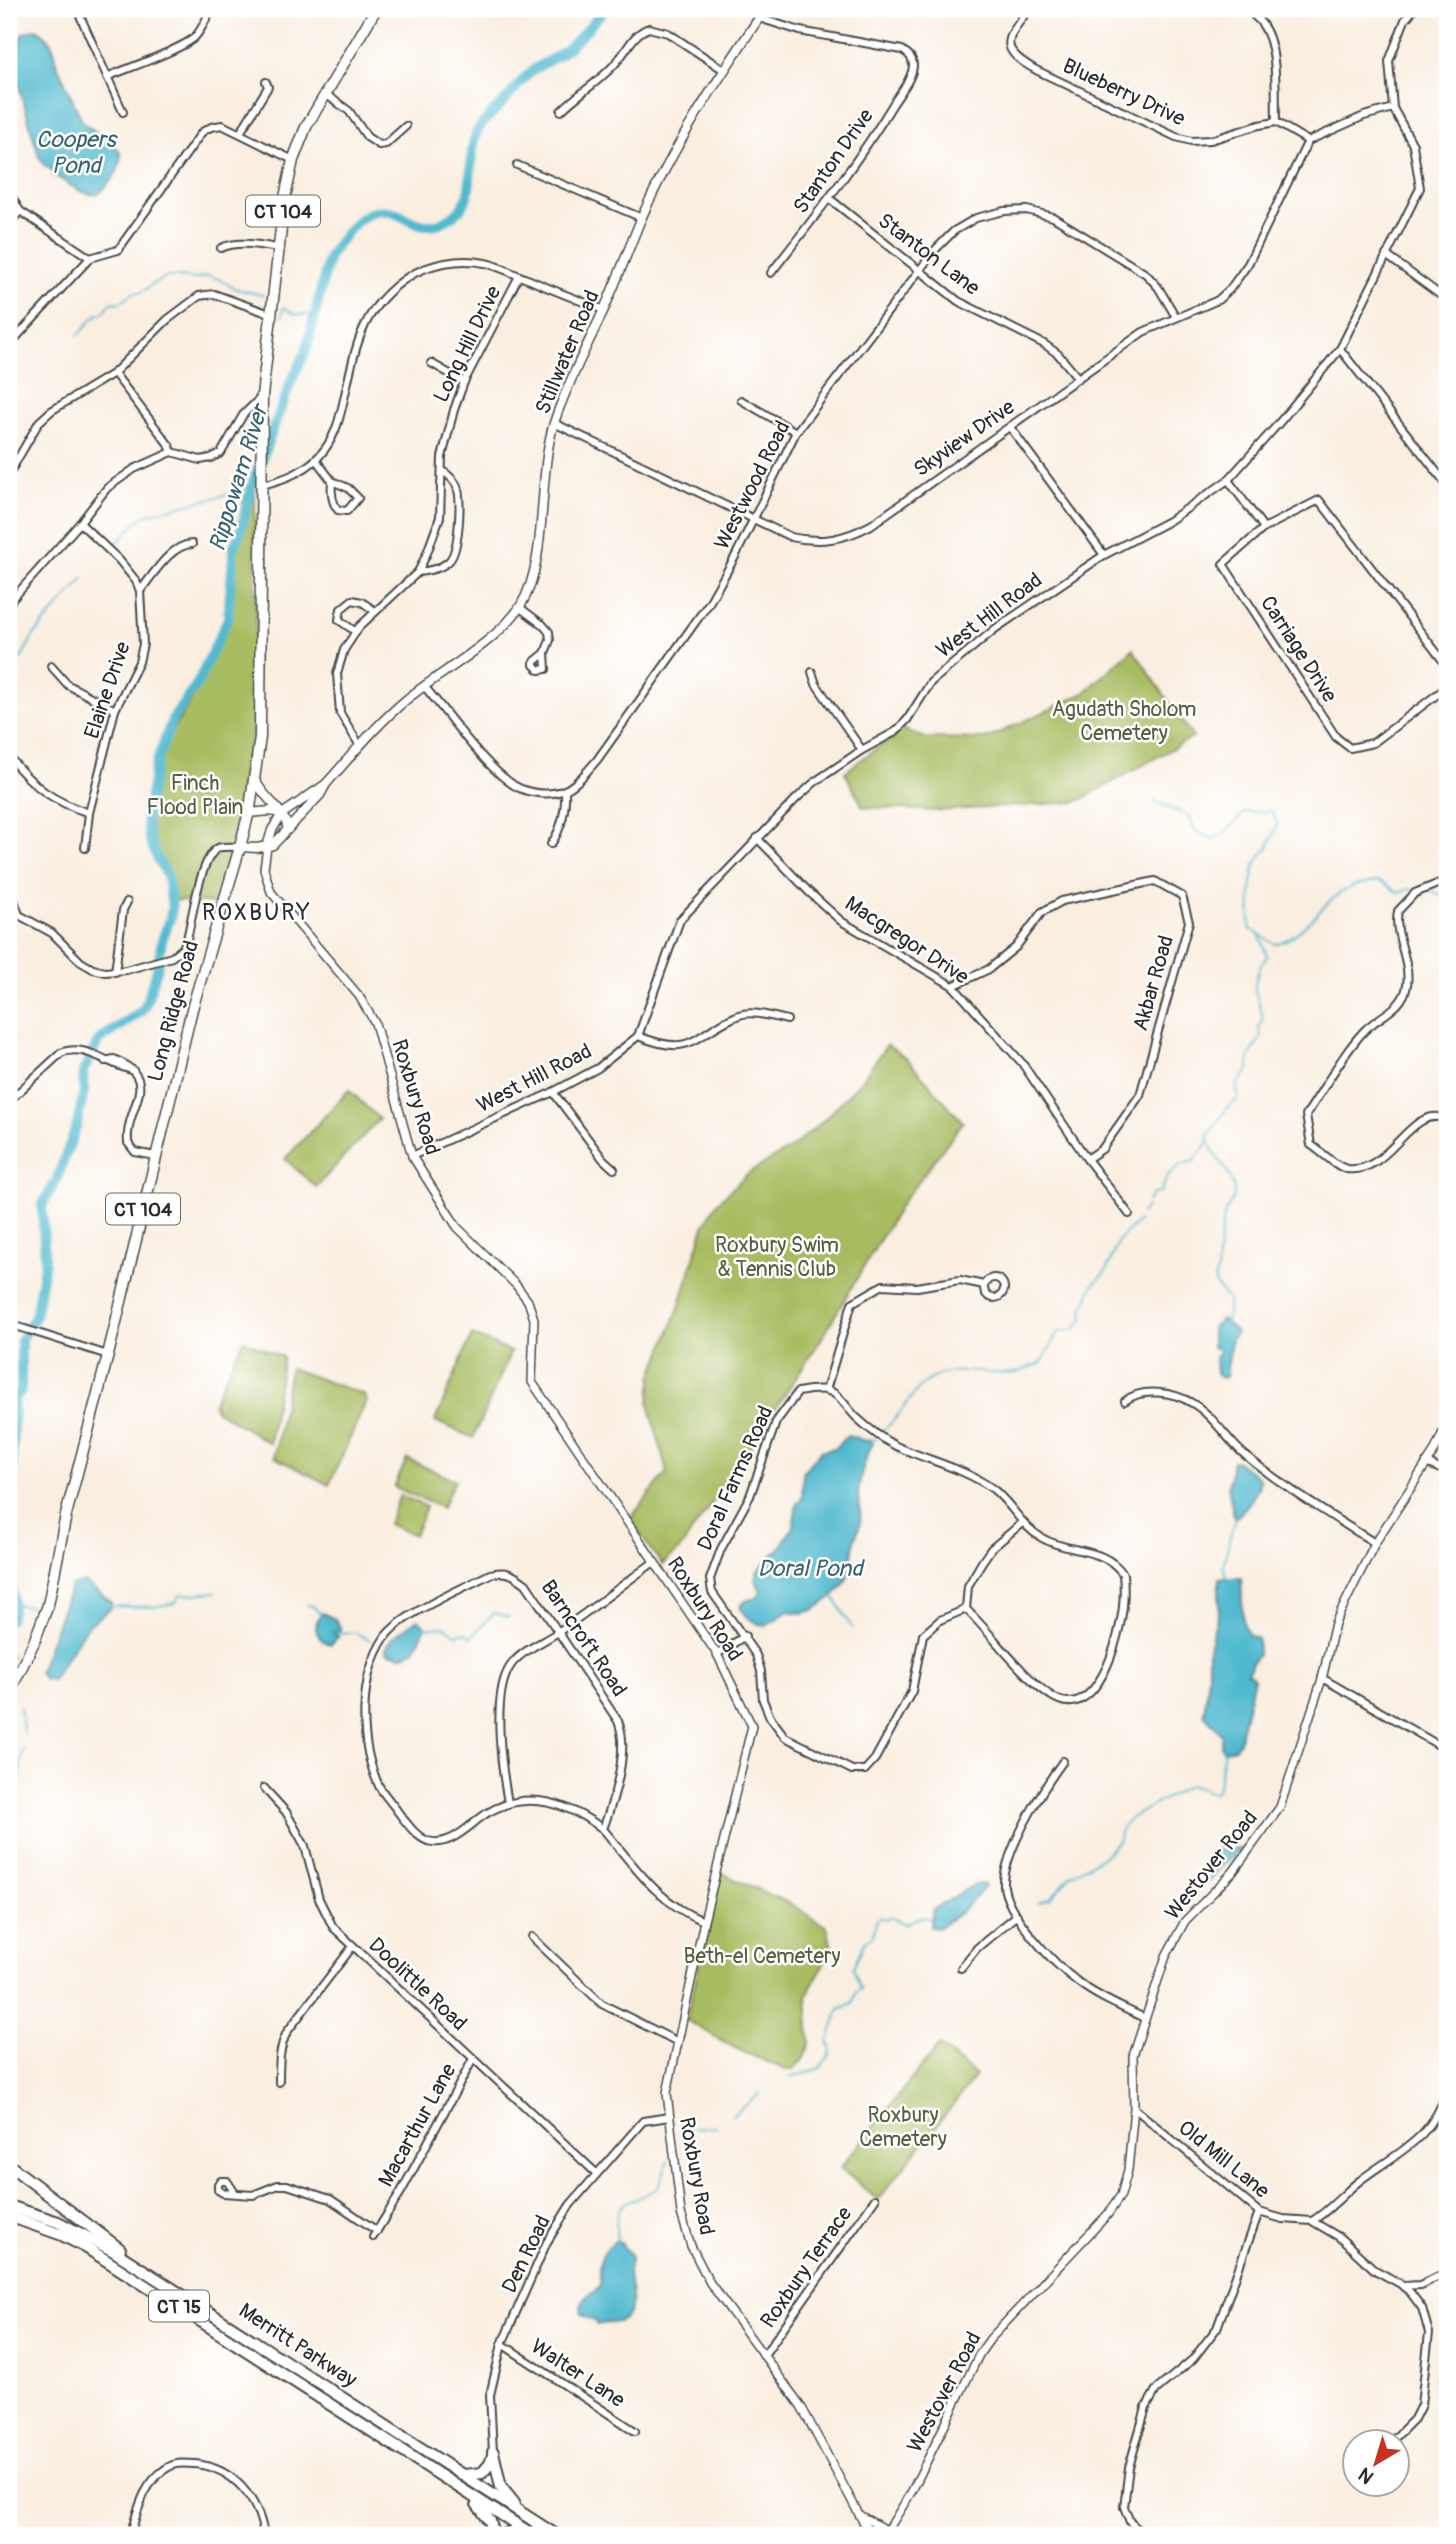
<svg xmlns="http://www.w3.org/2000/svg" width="1456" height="2544" font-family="Pangolin,sans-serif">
	<rect width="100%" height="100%" fill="#fff"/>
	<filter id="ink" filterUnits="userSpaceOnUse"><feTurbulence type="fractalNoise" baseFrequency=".0143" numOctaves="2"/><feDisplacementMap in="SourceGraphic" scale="14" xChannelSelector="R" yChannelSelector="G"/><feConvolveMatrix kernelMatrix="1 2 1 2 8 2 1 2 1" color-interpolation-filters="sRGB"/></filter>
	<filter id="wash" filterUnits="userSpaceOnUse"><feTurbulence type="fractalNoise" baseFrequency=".00686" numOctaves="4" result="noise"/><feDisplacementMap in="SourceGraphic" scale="28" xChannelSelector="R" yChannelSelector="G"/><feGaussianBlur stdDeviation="1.57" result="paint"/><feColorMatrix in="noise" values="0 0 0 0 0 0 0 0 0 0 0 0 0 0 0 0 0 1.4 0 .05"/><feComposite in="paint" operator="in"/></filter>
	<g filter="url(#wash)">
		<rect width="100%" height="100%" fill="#faeee0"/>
		<g fill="#a7bc61" stroke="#697446" stroke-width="2">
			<polygon points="255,485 256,711 219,908 209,903 172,900 152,848 149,825 150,780 172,731 190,702 228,627 230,616 229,565 245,494"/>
			<polygon points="1133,649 1193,737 1077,802 939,811 863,807 845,772 902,729 925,738 986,739 1083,694"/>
			<polygon points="887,1045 908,1060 963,1122 901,1204 820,1341 725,1485 679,1550 662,1565 630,1519 667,1472 649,1404 653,1374 678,1310 704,1226 717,1203 747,1174 791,1148 822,1122 861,1081"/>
			<polygon points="349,1090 379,1119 316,1187 285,1159"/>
			<polygon points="472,1335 511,1352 473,1438 435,1421"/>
			<polygon points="243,1340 283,1357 269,1443 216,1410 213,1403"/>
			<polygon points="290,1368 364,1395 367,1400 329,1485 274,1457"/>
			<polygon points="407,1459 455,1480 442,1508 394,1487"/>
			<polygon points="400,1495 426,1507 414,1535 388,1524"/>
			<polygon points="721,1873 791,1904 827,1927 832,1949 807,1995 810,2044 803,2060 792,2070 786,2070 737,2049 686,2020"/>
			<polygon points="939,2045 976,2076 878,2200 840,2168"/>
		</g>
		<g fill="#51b9cf" stroke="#3e727d" stroke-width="2">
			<path d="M36,29C48,35 56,49 56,62L82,121L120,151C124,166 110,185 98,194C79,196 69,182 53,175V171L43,164L42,160L39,157L11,58L23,33Z"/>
			<polygon points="1222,1319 1236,1332 1231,1340 1226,1377 1221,1378 1216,1373 1215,1357 1219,1354 1219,1349 1212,1347 1212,1328"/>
			<path d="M848,1435L865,1441L870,1440L873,1443C865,1457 859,1479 858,1495C858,1504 862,1513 860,1522C860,1529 855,1535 854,1543C850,1571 850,1586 824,1603C812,1612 803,1615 789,1611L764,1626C754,1622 745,1618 740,1608L744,1601C752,1598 757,1601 761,1591L755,1580L757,1572L779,1549L793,1527L797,1504L802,1497L803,1472L821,1451L835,1448Z"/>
			<path d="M1236,1460L1260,1479C1258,1494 1247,1506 1237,1517L1234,1518L1228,1485L1233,1461Z"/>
			<polygon points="1219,1578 1241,1578 1243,1622 1248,1635 1257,1638 1258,1655 1253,1661 1248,1673 1254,1678 1239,1741 1235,1748 1223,1751 1221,1745 1222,1735 1204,1714 1208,1675 1208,1652 1219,1610"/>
			<polygon points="84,1582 111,1602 111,1608 87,1626 52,1680 44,1679 39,1672 71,1586"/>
			<path d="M322,1613L335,1619L340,1627V1630L331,1632L339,1636L331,1644C315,1640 312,1625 322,1613Z"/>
			<polygon points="418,1619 426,1627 414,1650 401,1656 388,1653 386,1649 393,1637"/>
			<polygon points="1217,1848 1226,1853 1232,1849 1242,1849 1242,1851 1224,1863 1208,1883 1202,1878 1202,1870"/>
			<path d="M982,1884H985V1887L960,1913L938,1928L930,1927L933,1909C951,1903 964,1885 982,1884Z"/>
			<path d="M617,2240L631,2255C631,2260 628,2266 628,2272C628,2285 638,2310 624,2319C616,2325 605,2322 597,2325L596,2321L582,2315C577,2294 595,2297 600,2284C602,2276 599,2280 599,2273C599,2258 605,2247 617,2240Z"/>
		</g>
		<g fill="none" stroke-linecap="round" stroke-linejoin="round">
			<g stroke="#51b9cf" stroke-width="2">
				<polyline points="282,317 283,307 294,314 315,315"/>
				<path d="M78,335C88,328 90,315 103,313L111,303L121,302L133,293L142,292L154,283L167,277H179L195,279L207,276L219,279L236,289L263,295"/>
				<polyline points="116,544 139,520 148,514 234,493 253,482"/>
				<polyline points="9,667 22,657 33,636 84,578"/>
				<path d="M1154,801L1190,817L1195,831L1214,839L1228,830L1245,812L1271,811L1278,824L1268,847L1255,864L1251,890L1250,929L1275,944C1311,935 1326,888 1364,884C1369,883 1375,881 1380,882C1386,883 1393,890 1399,893L1408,889H1415"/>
				<polyline points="1429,890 1447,897"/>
				<polyline points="1147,1202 1153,1194 1160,1192 1169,1174 1182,1164 1194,1161 1208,1142"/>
				<polyline points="1141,1214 1146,1207"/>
				<path d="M1226,1324L1229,1300C1221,1292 1210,1283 1217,1272C1218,1253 1220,1234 1224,1216C1226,1206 1235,1202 1234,1191C1232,1169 1211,1157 1208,1136L1227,1108L1238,1099L1237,1085L1249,1070V1057L1261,1037L1259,1028C1266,1016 1260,1007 1256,995C1252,983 1260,965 1267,956L1260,936"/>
				<path d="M882,1431C904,1416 912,1384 939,1375C963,1366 990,1376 1015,1373C1020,1372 1025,1369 1030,1367C1033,1365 1037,1366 1040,1364C1043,1363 1053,1339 1059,1332L1075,1329L1084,1318L1083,1310L1093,1285L1106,1271L1119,1240L1139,1221"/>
				<polyline points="871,1441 876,1439"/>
				<polyline points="1228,1579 1223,1566 1235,1517"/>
				<polyline points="834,1597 852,1628"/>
				<polyline points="12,1604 33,1607"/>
				<polyline points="307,1605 313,1606 322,1616"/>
				<polyline points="110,1606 152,1607 175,1603 180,1595 216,1592"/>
				<polyline points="424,1628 445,1627 457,1634 466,1633 471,1637 494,1613 509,1617"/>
				<polyline points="330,1630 331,1632 356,1633 370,1640"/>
				<polyline points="9,1654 11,1655 9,1662"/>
				<polyline points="20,1707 24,1734"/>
				<polyline points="9,1802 18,1793 21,1761 24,1749"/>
				<polyline points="1038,1903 1051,1898 1071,1875 1104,1856 1119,1840 1120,1832 1129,1819 1189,1785 1210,1792 1215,1792 1218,1786 1224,1749"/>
				<polyline points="790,2078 820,2068 830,2054 831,2047 828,2043 839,2009 853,2003 856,1992 861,1989 853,1968 864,1943 873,1935 875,1921 880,1917 885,1919 891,1917 904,1924 921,1917 931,1919"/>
				<polyline points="732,2116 760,2094"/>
				<polyline points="694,2128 716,2126"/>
				<path d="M617,2240C613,2193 626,2207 658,2188L668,2161"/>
				<polyline points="1447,2366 1441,2369 1434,2378 1435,2394 1447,2422"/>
				<polyline points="1447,2427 1447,2442"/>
			</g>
			<g stroke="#51b9cf" stroke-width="10">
				<path d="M9,1554L14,1398L21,1391V1339L35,1317L45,1261L42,1205L56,1181L77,1125L84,1091L83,1072L99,1040L140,1012L145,1006L157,970L162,940L170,919L172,907L167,874L158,860L149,838L146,817L156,764L172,720L198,682L228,618L234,546L240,534L253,482L292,379L306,352L328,260C332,249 341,240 349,230C395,178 408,250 454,215C480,196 464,156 478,130C484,120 495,111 503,103C513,92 521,80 532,71C542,63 554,59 564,51C579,40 592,23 605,9"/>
				<path d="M9,1574C12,1589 16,1606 9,1620"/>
			</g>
		</g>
	</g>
	<g filter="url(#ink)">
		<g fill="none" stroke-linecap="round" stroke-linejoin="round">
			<defs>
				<g id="minor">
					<polyline points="77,9 123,112"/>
					<path d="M1029,9C1006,40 997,48 1036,70L1176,137L1191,141L1211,140L1259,125L1276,122L1308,141L1364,116L1393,108"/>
					<path d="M1246,9C1251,13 1258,18 1262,24C1279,47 1275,94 1276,122"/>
					<path d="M759,18L800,31L902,50C909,54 913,58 913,66C912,79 900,93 893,104C857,164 814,218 771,273"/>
					<path d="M107,77C128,68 178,51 194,38C202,30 206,19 211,9"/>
					<polyline points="324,93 349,111 367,137 379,145 386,144 406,126"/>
					<path d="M561,111C580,92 603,80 619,59C629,47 634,33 649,28L668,33L724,70"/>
					<polyline points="240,133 268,87 266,82"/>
					<polyline points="517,165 642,218"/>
					<polyline points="9,192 20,211 90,258"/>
					<polyline points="830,199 958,301 1044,344 1058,354 1078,378"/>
					<polyline points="9,224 20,211"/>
					<path d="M221,248C238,240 260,245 278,248"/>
					<polyline points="1386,255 1447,300"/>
					<polyline points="9,345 90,258 118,250 202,132 211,127 222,125 293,160"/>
					<polyline points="1340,349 1447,485"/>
					<polyline points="431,363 464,382"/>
					<polyline points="114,373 169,445 172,452"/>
					<polyline points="741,400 796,432"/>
					<path d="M554,423L791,537C821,544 845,539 871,525L1143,332L1218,300L1230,289L1248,264L1308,141"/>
					<polyline points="1010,427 1104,555"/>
					<path d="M316,460L332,481C331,491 332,503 338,510L347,511L358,498L348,488L332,481"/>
					<polyline points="9,474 39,422 51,411 114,373 167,320 199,296 214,294 270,314"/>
					<polyline points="1228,480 1264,528"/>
					<path d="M262,485C286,479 310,470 325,449C336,434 340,417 344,399C356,347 360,309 408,277C430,263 460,258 485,263C500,266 515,275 530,280C554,291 579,300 604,310"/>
					<polyline points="80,523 119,560 136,581 140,591 143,644 139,662 115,710 89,813 85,848"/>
					<path d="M418,572C428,571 441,569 449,561C459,552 462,500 457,486C454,479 448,475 442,470"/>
					<path d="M140,591C153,575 170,545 192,544"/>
					<polyline points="9,603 80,523 107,488 134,469 172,452 200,460 211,458 221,453 243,415 262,396"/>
					<polyline points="519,607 543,625 549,632 550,640 545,653 546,669 539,670 534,665 534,662 545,653"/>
					<polyline points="356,632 339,620 341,609 352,600 362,602 375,611"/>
					<polyline points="51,666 68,685 115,710"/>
					<polyline points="1447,666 1319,500 1264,528 1223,564 1336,737 1350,748 1373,743 1447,687"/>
					<polyline points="812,672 816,684 862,750"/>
					<path d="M424,686C449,715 478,758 508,781C522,793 547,797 565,790C578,784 588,770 597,760L709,603L736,555L796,432L935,250L954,231L976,218L1004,211L1027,210L1053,217L1146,274L1158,287L1176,317"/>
					<polyline points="360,746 340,713 337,674 344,650 359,627 418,572 427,553 440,517 442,457 454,410 464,382 519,276"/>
					<path d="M9,757C34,787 52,801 89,813"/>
					<polyline points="757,838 809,892 841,921 953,986 1022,1063 1087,1159 1129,1214"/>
					<path d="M551,844C562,829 566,808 565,790"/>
					<path d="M1447,880L1415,893L1398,911C1393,935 1411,960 1407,985C1404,1009 1378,1016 1364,1031C1343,1053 1324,1089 1306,1115L1311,1145C1321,1151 1336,1167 1347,1169C1391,1175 1409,1103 1447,1119"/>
					<polyline points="9,885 19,915"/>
					<path d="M9,920L19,915L52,933L81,962L93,969L105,972L126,970L172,957L183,948L187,939C192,920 200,857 218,848C224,846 233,847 240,847"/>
					<polyline points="115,972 123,910 127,902"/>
					<polyline points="953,986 989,969 1016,947 1042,912 1062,901 1155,881 1182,896 1189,922 1140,1095 1102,1149 1087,1159"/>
					<path d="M638,1036C696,1059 692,1034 739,1015C753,1010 773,1017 787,1020"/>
					<path d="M105,1061L114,1059C164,1081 124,1107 128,1143L135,1152L155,1156"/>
					<polyline points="553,1092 603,1159 614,1169"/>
					<path d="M9,1101L61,1053C84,1042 110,1066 133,1070"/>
					<polyline points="412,1156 553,1092 598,1068 638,1036 680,920 797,798 816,781 862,750 895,732 907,720 931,682 995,629 1104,555 1169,521 1228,480 1279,423 1340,349 1420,188 1413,145 1393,108 1389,61 1405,20 1414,9"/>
					<circle cx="994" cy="1288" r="10"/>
					<polyline points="9,1324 108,1355"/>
					<path d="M810,1390C814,1390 821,1389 826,1390C840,1393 847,1409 857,1418C869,1429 882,1439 896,1446C929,1461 964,1468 993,1489C1012,1504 1021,1526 1042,1538C1069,1554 1104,1546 1123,1574C1124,1585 1124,1596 1123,1606C1120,1636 1098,1724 1053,1697C1026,1681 991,1633 966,1609L940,1620L923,1635L912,1691L875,1759L865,1770H852L785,1737L770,1717L763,1700L761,1671L756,1655L712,1592L710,1579L721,1549L750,1496L776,1422L798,1392Z"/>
					<polyline points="826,1390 852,1303 883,1285 917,1287 960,1280 984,1285"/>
					<path d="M1125,1401C1142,1387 1174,1392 1192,1403C1213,1415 1227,1440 1245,1455C1286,1489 1330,1515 1375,1543"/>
					<polyline points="1426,1463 1447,1472"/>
					<polyline points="966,1609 968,1586 982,1562 991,1549 1022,1523"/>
					<polyline points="717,1654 745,1636"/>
					<polyline points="1322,1678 1447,1750"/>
					<path d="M1063,1761C1044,1787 1002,1854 1004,1886C1007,1915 1055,1965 1078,1982C1097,1997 1122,2007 1144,2018"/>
					<polyline points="264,1788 286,1812 305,1846 319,1899 333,1927 596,2173"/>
					<path d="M508,1803C502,1770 492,1701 508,1670C517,1652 542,1643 558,1632C591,1610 622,1585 654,1562"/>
					<path d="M603,1829C569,1804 529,1789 489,1812C471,1822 452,1848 428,1841C416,1837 406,1822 398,1812C392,1803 384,1795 379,1786C359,1743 358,1677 385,1637C401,1614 464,1588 490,1574C506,1570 513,1574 526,1584L618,1721C630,1750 614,1799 603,1829C632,1863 659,1905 704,1921"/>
					<polyline points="532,1937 602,2004 676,2041"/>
					<polyline points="961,1968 977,1948 1017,1915"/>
					<path d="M279,2082C279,2064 279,2048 287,2032L353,1946"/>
					<polyline points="1134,2108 1259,2212 1283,2219 1312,2221 1339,2237 1375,2270 1399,2283 1410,2292 1422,2308 1429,2333 1421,2405 1414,2419 1391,2442"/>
					<polyline points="235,2193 227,2181 221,2181 218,2184 218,2190 223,2193 253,2195 278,2185 287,2185 330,2199 377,2231"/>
					<path d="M1312,2221C1329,2211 1343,2194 1358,2182C1396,2152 1430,2143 1447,2091"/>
					<polyline points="373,2237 401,2192 473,2059"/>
					<polyline points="1403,2286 1420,2285 1447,2272"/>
					<polyline points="502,2344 635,2431"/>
					<polyline points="764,2355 875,2199"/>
					<polyline points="493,2452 490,2395 502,2344 547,2242 570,2205 643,2121 669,2117"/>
					<polyline points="888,2531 896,2535"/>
					<path d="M130,2535C138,2511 142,2486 164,2470C174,2462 183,2463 195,2464C234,2468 258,2498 264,2535"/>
					<polyline points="1149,2535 1141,2532 1130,2522 1124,2507 1129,2467 1146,2408 1156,2390 1193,2359 1217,2328 1259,2212"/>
				</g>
				<g id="tertiary">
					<polyline points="267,847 264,869 271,892 359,996 375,1023 412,1156 457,1227 516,1285 528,1301 534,1319 532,1382 717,1654 752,1726 704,1921 667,2093 681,2213 691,2246 710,2283 801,2406 870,2535"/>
					<polyline points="861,2516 888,2531"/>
					<polyline points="885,2535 912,2491 980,2353 990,2339 1108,2214 1121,2195 1128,2170 1134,2108 1133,2056 1166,1956 1185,1921 1233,1872 1280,1807 1322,1679 1335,1623 1375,1543 1434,1452 1447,1423"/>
				</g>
				<g id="secondary">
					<path d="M255,780C264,799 285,810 288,829"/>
					<polyline points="248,813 271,811 279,813"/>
					<path d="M240,847L257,848L273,845L320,795L326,784C352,755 377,724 407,699C440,672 499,641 521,605C549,559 537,476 554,423C567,383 588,345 605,307C618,278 629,248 641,219C674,144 720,76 765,9"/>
					<polyline points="267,847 272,830 282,814 326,784"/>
				</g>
				<polyline id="primary" points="9,1693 34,1642 48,1605 66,1515 108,1355 192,1009 240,847 250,808 260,737 262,396 284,202 293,160 306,127 376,9"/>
				<g id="motorway">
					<polyline points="9,2165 120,2249"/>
					<polyline points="9,2206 58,2222 112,2250 556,2535"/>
					<polyline points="9,2216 62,2235 87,2248 533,2535"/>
					<polyline points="493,2452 501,2487 514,2503"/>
					<polyline points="464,2475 482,2473 490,2464 493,2455"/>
					<polyline points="477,2504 490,2521 494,2535"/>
					<polyline points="504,2535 513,2531 525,2531"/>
				</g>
			</defs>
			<use href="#minor" stroke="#4a4846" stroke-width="10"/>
			<use href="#tertiary" stroke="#4a4846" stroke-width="10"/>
			<use href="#secondary" stroke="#4a4846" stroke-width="11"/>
			<use href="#primary" stroke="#4a4846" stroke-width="13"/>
			<use href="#motorway" stroke="#4a4846" stroke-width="14"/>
			<use href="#minor" stroke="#fff" stroke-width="6"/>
			<use href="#tertiary" stroke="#fff" stroke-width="7"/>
			<use href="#secondary" stroke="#fff" stroke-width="8"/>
			<use href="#primary" stroke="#fff" stroke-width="10"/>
			<use href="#motorway" stroke="#fff" stroke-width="10"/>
		</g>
	</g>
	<g text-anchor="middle" stroke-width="5" stroke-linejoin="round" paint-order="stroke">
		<g fill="#fff" stroke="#6b6b6b" stroke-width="2">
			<rect x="246" y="195.5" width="74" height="31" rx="5"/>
			<rect x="106" y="1193.5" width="74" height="31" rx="5"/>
			<rect x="149" y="2290.5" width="60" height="31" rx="5"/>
		</g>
		<g font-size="19" font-weight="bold" fill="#2b2b2b">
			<text x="283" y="218">CT 104</text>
			<text x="143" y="1216">CT 104</text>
			<text x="179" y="2313">CT 15</text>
		</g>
		<g font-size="21" fill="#2b2b2b" stroke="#fff">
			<text transform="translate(1124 92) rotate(25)" y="7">Blueberry Drive</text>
			<text transform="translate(833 161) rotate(-55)" y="7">Stanton Drive</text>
			<text transform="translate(929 254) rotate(37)" y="7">Stanton Lane</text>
			<text transform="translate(467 344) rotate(-64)" y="7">Long Hill Drive</text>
			<text transform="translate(567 352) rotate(-67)" y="7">Stillwater Road</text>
			<text transform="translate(964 438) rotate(-35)" y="7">Skyview Drive</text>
			<text transform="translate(752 485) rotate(-63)" y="7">Westwood Road</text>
			<text transform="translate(989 615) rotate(-37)" y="7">West Hill Road</text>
			<text transform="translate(1299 649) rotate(57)" y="7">Carriage Drive</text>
			<text transform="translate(107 690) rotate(-71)" y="7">Elaine Drive</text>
			<text transform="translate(907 940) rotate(33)" y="7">Macgregor Drive</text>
			<text transform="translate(1153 983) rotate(-74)" y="7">Akbar Road</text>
			<text transform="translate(173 1011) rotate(-75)" y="7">Long Ridge Road</text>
			<text transform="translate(534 1078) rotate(-27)" y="7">West Hill Road</text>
			<text transform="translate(416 1097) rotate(73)" y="7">Roxbury Road</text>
			<text transform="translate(735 1478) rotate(-66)" y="7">Doral Farms Road</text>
			<text transform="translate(705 1609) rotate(57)" y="7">Roxbury Road</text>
			<text transform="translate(584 1638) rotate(56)" y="7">Barncroft Road</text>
			<text transform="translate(1211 1865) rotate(-51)" y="7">Westover Road</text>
			<text transform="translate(418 1984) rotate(43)" y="7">Doolittle Road</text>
			<text transform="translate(417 2125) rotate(-61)" y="7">Macarthur Lane</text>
			<text transform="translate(1224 2159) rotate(39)" y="7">Old Mill Lane</text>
			<text transform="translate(697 2176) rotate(80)" y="7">Roxbury Road</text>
			<text transform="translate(526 2254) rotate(-64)" y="7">Den Road</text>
			<text transform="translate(806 2267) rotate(-55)" y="7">Roxbury Terrace</text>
			<text transform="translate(298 2345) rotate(33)" y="7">Merritt Parkway</text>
			<text transform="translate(578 2373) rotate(33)" y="7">Walter Lane</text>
			<text transform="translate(944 2392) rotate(-62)" y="7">Westover Road</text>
		</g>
		<g font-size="21" fill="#565e3e" stroke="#fff">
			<text x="1124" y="716">Agudath Sholom<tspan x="1124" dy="24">Cemetery</tspan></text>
			<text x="195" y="790">Finch<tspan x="195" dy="24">Flood Plain</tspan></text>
			<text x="777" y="1252">Roxbury Swim<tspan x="777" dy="24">&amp; Tennis Club</tspan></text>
			<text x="762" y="1963">Beth-el Cemetery</text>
			<text x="903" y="2122">Roxbury<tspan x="903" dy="24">Cemetery</tspan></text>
		</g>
		<g font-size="23" font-style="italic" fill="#3a646d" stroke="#fff">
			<text x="76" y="147">Coopers<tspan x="76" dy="26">Pond</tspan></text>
			<text transform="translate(238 478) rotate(-73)" y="8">Rippowam River</text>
			<text x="810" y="1576">Doral Pond</text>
		</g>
		<g font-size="23" letter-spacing="2" fill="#2b2b2b" stroke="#fff">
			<text x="257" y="920">ROXBURY</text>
		</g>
	</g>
	<rect width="1456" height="2544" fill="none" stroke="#fff" stroke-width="35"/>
	<g transform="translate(1376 2463) rotate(218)"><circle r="33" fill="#ffffff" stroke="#aaaaaa" stroke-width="2"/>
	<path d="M0-5L12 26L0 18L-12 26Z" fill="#c8321e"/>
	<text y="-10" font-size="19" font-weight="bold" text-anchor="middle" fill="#2b2b2b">N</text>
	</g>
</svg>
